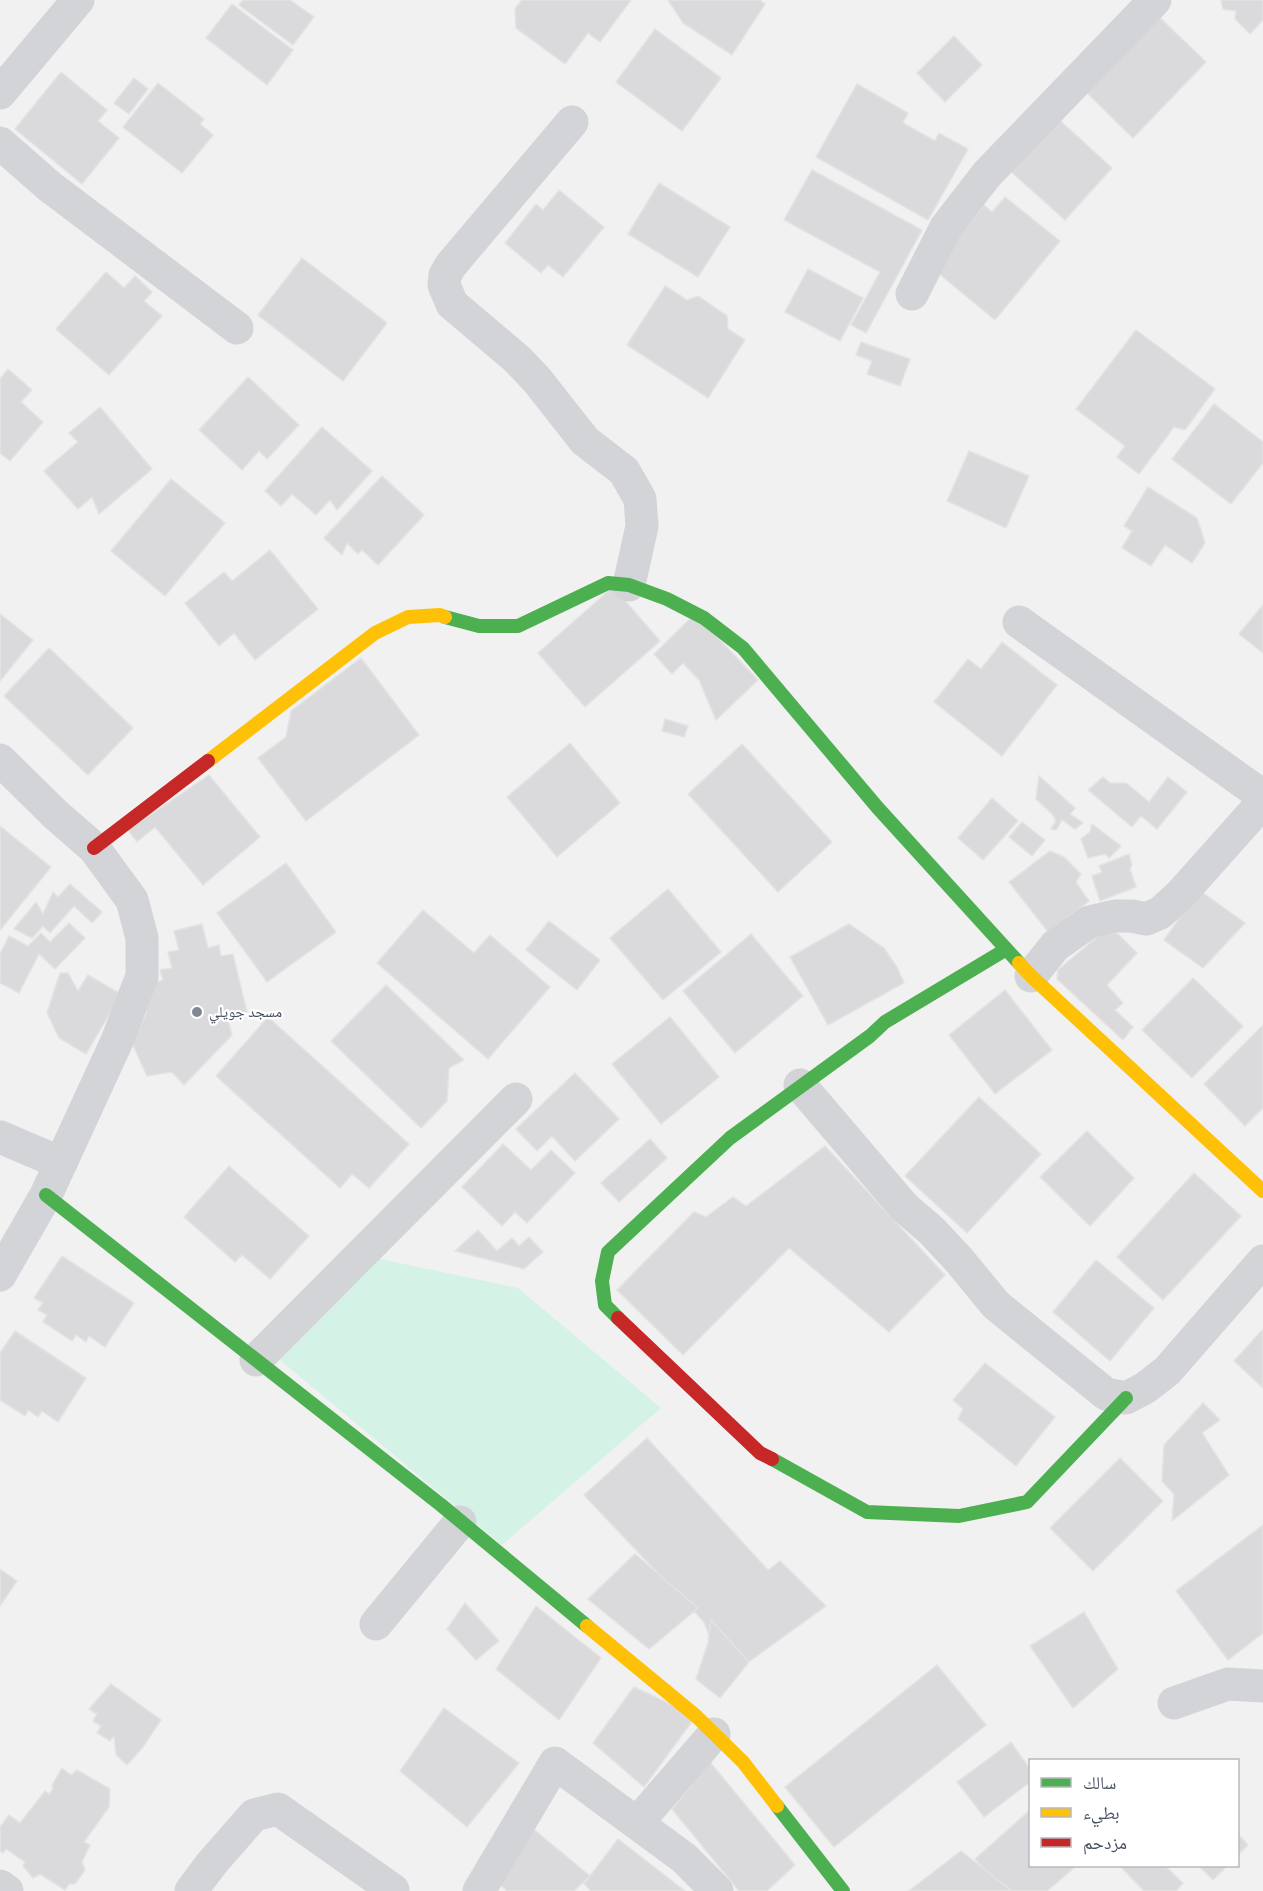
<svg xmlns="http://www.w3.org/2000/svg" width="1263" height="1891" font-family="'IBM Plex Sans','Noto Naskh Arabic',sans-serif">
	<rect width="100%" height="100%" fill="#f2f1f1"/>
	<polygon fill="#d4f3e6" points="371,1257 518,1288 661,1408 502,1545 275,1356"/>
	<g fill="#dadadd" stroke="#e3e3e4" stroke-width="1.5">
		<polygon points="243,0 290,0 314,17 293,45 239,5"/>
		<polygon points="522,0 631,0 600,42 588,33 565,64 516,28 515,9"/>
		<polygon points="668,0 760,0 765,4 732,55 683,23"/>
		<polygon points="1221,0 1263,0 1263,20 1250,34 1235,19 1236,11 1223,9"/>
		<polygon points="232,4 293,50 267,85 206,38"/>
		<polygon points="1157,15 1206,62 1133,138 1084,90"/>
		<polygon points="655,29 721,78 682,131 616,82"/>
		<polygon points="954,36 982,65 945,102 917,73"/>
		<polygon points="61,72 107,110 98,121 119,138 82,184 15,129"/>
		<polygon points="134,78 148,89 129,114 114,103"/>
		<polygon points="158,83 204,119 200,124 213,135 182,173 123,127"/>
		<polygon points="857,84 908,113 903,123 935,141 939,133 968,149 928,220 816,157"/>
		<polygon points="1056,117 1112,168 1065,220 1008,169"/>
		<polygon points="812,170 922,230 866,333 851,325 880,272 784,220"/>
		<polygon points="659,183 730,227 698,277 628,234"/>
		<polygon points="559,190 604,227 563,277 548,265 541,273 505,243 536,204 543,210"/>
		<polygon points="1005,197 1060,241 995,320 932,268 984,205 992,212"/>
		<polygon points="302,258 387,323 343,381 258,315"/>
		<polygon points="808,269 863,298 840,341 785,312"/>
		<polygon points="106,272 124,288 135,276 152,292 144,301 162,316 109,375 56,329"/>
		<polygon points="665,286 687,300 698,296 727,316 728,329 745,340 708,398 627,345"/>
		<polygon points="1136,330 1215,389 1185,430 1174,427 1139,474 1117,457 1125,446 1076,409"/>
		<polygon points="861,342 910,359 900,386 867,374 872,361 856,355"/>
		<polygon points="8,369 32,390 21,402 43,422 10,461 0,453 0,379"/>
		<polygon points="248,377 299,425 267,459 259,451 242,470 199,430"/>
		<polygon points="1214,404 1263,442 1263,463 1231,504 1172,459"/>
		<polygon points="100,407 152,469 99,514 92,497 78,509 44,471 78,442 69,433"/>
		<polygon points="322,427 372,471 337,510 330,500 316,515 292,494 281,506 265,491"/>
		<polygon points="969,451 1029,476 1006,528 947,501"/>
		<polygon points="382,476 424,515 378,565 362,550 358,554 347,543 342,555 324,538"/>
		<polygon points="171,479 225,523 165,596 111,551"/>
		<polygon points="1148,487 1197,518 1205,543 1192,563 1165,545 1151,566 1122,548 1132,531 1124,526"/>
		<polygon points="270,550 318,609 255,660 234,633 219,646 185,603 224,572 232,581"/>
		<polygon points="613,587 660,641 585,707 538,653"/>
		<polygon points="1263,605 1263,653 1239,634"/>
		<polygon points="0,614 33,640 0,681"/>
		<polygon points="695,614 758,680 716,720 699,680 683,663 672,674 654,654"/>
		<polygon points="1002,642 1057,685 1002,756 934,702 968,659 981,669"/>
		<polygon points="49,648 133,728 88,775 4,696"/>
		<polygon points="361,658 419,735 306,821 258,758 286,737 291,711"/>
		<polygon points="665,719 688,726 684,737 662,731"/>
		<polygon points="570,743 620,803 557,857 507,797"/>
		<polygon points="742,744 832,842 778,892 688,794"/>
		<polygon points="209,775 260,837 203,885 155,827 137,842 128,830"/>
		<polygon points="1039,776 1075,808 1070,814 1083,823 1075,829 1062,820 1056,830 1051,829 1056,821 1052,814 1036,799"/>
		<polygon points="1103,777 1110,783 1126,783 1149,802 1168,777 1187,792 1157,829 1141,816 1132,827 1088,790"/>
		<polygon points="992,798 1018,821 983,860 958,838"/>
		<polygon points="1022,822 1045,840 1032,856 1009,837"/>
		<polygon points="1092,824 1121,846 1109,858 1105,854 1088,858 1081,839 1090,832"/>
		<polygon points="0,826 51,867 0,930"/>
		<polygon points="1050,851 1064,857 1081,874 1076,882 1089,901 1048,932 1009,882"/>
		<polygon points="1129,854 1132,865 1130,869 1136,887 1100,901 1092,876 1102,872 1099,866"/>
		<polygon points="286,863 336,932 267,982 217,913"/>
		<polygon points="70,884 102,912 92,923 74,906 50,933 43,926 32,938 14,929 36,902 43,914 53,892 58,897"/>
		<polygon points="668,889 721,952 663,1000 610,938"/>
		<polygon points="1199,890 1245,923 1203,968 1164,940"/>
		<polygon points="423,910 474,953 490,935 550,987 488,1059 377,963"/>
		<polygon points="549,921 600,960 577,990 526,950"/>
		<polygon points="69,923 85,938 55,969 39,954 19,993 0,983 0,954 9,936 28,946 41,933 50,942"/>
		<polygon points="202,924 208,948 219,945 221,956 233,954 247,1012 227,1017 232,1035 184,1085 172,1072 147,1076 132,1043 146,1014 149,984 163,980 160,970 172,968 168,952 179,950 174,931"/>
		<polygon points="849,924 884,948 897,967 904,983 828,1025 790,957"/>
		<polygon points="1102,933 1117,933 1137,953 1107,985 1123,1003 1115,1010 1133,1027 1123,1040 1057,979 1058,970"/>
		<polygon points="751,934 803,996 735,1053 683,991"/>
		<polygon points="60,973 68,973 78,991 88,975 121,994 86,1054 59,1038 47,1013"/>
		<polygon points="1193,978 1243,1026 1192,1078 1142,1030"/>
		<polygon points="386,985 464,1060 449,1068 447,1101 421,1128 331,1041"/>
		<polygon points="1005,990 1052,1050 995,1094 949,1035"/>
		<polygon points="268,1017 409,1144 369,1188 352,1174 340,1188 216,1076"/>
		<polygon points="670,1017 719,1077 661,1124 612,1064"/>
		<polygon points="1263,1025 1263,1108 1245,1126 1204,1084"/>
		<polygon points="575,1073 619,1119 575,1161 552,1136 537,1151 516,1129"/>
		<polygon points="979,1097 1041,1154 967,1233 905,1176"/>
		<polygon points="1087,1131 1134,1178 1090,1226 1040,1177"/>
		<polygon points="650,1139 667,1158 619,1202 601,1183"/>
		<polygon points="503,1144 531,1170 551,1150 575,1173 527,1223 515,1212 502,1226 462,1187"/>
		<polygon points="825,1146 945,1275 889,1332 789,1248 683,1355 617,1290 694,1212 706,1217 733,1197 746,1206"/>
		<polygon points="229,1166 309,1236 270,1279 242,1255 235,1262 184,1217"/>
		<polygon points="1194,1173 1241,1216 1163,1300 1117,1257"/>
		<polygon points="478,1230 497,1251 512,1238 519,1246 529,1237 543,1252 524,1269 455,1251"/>
		<polygon points="62,1256 134,1303 105,1347 89,1336 86,1342 76,1335 72,1341 43,1322 47,1315 38,1310 43,1303 34,1298"/>
		<polygon points="1096,1260 1154,1308 1110,1361 1053,1312"/>
		<polygon points="1263,1329 1263,1388 1234,1361"/>
		<polygon points="15,1331 86,1378 58,1422 42,1411 38,1417 28,1410 25,1416 0,1400 0,1353"/>
		<polygon points="985,1363 1055,1417 1016,1466 958,1419 963,1409 953,1400"/>
		<polygon points="1203,1403 1220,1420 1202,1433 1229,1475 1172,1521 1174,1494 1162,1481 1164,1445"/>
		<polygon points="647,1438 768,1570 780,1561 826,1606 725,1679 704,1622 584,1495"/>
		<polygon points="1120,1458 1163,1501 1093,1571 1050,1528"/>
		<polygon points="1263,1525 1263,1633 1228,1660 1176,1591"/>
		<polygon points="635,1554 698,1608 649,1649 588,1599"/>
		<polygon points="0,1569 17,1581 0,1606"/>
		<polygon points="465,1603 499,1641 476,1660 447,1629"/>
		<polygon points="536,1606 601,1658 559,1720 496,1669"/>
		<polygon points="1084,1612 1118,1669 1073,1708 1030,1646"/>
		<polygon points="711,1620 749,1662 720,1698 696,1679 708,1643"/>
		<polygon points="937,1665 986,1725 834,1847 785,1787"/>
		<polygon points="111,1684 161,1720 143,1747 127,1765 116,1755 114,1736 110,1741 97,1733 101,1726 93,1721 97,1714 89,1709"/>
		<polygon points="634,1687 696,1716 644,1787 593,1743"/>
		<polygon points="444,1708 519,1763 467,1827 400,1771"/>
		<polygon points="1011,1742 1030,1769 1030,1782 984,1817 957,1782"/>
		<polygon points="710,1762 795,1865 767,1891 739,1891 672,1809"/>
		<polygon points="62,1768 71,1775 77,1770 110,1789 109,1807 84,1842 90,1845 82,1862 85,1870 75,1884 69,1884 65,1890 40,1874 33,1878 23,1866 25,1862 6,1849 3,1853 0,1851 0,1827 9,1815 20,1823 45,1791 49,1794 53,1789 52,1785"/>
		<polygon points="1030,1810 1030,1866 1076,1866 1047,1891 1003,1891 975,1859"/>
		<polygon points="531,1827 590,1876 574,1891 507,1891 489,1875"/>
		<polygon points="1238,1834 1248,1845 1238,1855"/>
		<polygon points="618,1839 685,1891 591,1891 584,1884"/>
		<polygon points="961,1851 1012,1891 909,1891"/>
		<polygon points="1120,1866 1165,1866 1183,1883 1176,1891 1144,1891"/>
		<polygon points="1199,1866 1227,1866 1213,1880"/>
	</g>
	<g fill="none" stroke-linecap="round" stroke-linejoin="round">
		<g stroke="#d2d4d8" stroke-width="33">
			<polyline points="0,93 78,0"/>
			<polyline points="572,122 451,265 445,275 444,285 452,304 517,359 537,380 585,441 624,471 640,499 642,526 629,585"/>
			<polyline points="0,143 49,186 237,328"/>
			<polyline points="912,294 946,227 987,174 1155,0"/>
			<polyline points="1019,622 1263,796"/>
			<polyline points="0,760 55,814 94,848 132,900 142,938 142,976 117,1041 46,1195 0,1275"/>
			<polyline points="1031,976 1055,946 1089,922 1115,916 1132,916 1146,919 1160,913 1180,895 1263,802"/>
			<polyline points="800,1085 904,1207 932,1231 959,1260 996,1305 1106,1394 1126,1398 1145,1388 1167,1371 1263,1261"/>
			<polyline points="0,1137 61,1163"/>
			<polyline points="256,1360 516,1099"/>
			<polyline points="376,1624 460,1522"/>
			<polyline points="1174,1703 1228,1684 1263,1686"/>
			<polyline points="637,1823 714,1734"/>
			<polyline points="0,1886 7,1891"/>
			<polyline points="191,1891 212,1863 254,1815 278,1809 393,1890"/>
			<polyline points="479,1891 555,1763 684,1858 717,1891"/>
		</g>
		<g stroke="#4caf50" stroke-width="14">
			<polyline points="445,617 479,626 518,626 608,583 629,585 667,599 704,618 743,648 877,807 1019,963"/>
			<polyline points="46,1195 441,1505 587,1626"/>
			<polyline points="618,1318 605,1305 602,1281 608,1252 730,1138 870,1036 885,1022 1005,950"/>
			<polyline points="772,1459 867,1512 959,1516 1027,1502 1126,1398"/>
			<polyline points="777,1806 843,1891"/>
		</g>
		<g stroke="#ffc107" stroke-width="14">
			<polyline points="208,761 375,633 408,617 440,615 445,617"/>
			<polyline points="1019,963 1031,976 1263,1191"/>
			<polyline points="587,1626 696,1716 743,1762 777,1806"/>
		</g>
		<g stroke="#c62828" stroke-width="14">
			<polyline points="94,848 208,761"/>
			<polyline points="618,1318 760,1453 772,1459"/>
		</g>
	</g>
	<circle fill="#828893" stroke="#fff" stroke-width="2" cx="197" cy="1012" r="6"/>
	<g text-anchor="middle" stroke-width="4.5" stroke-linejoin="round" paint-order="stroke">
		<g font-size="15" fill="#464f60" stroke="#fff" text-anchor="start">
			<text x="209" y="1017">مسجد جويلي</text>
		</g>
	</g>
	<rect x="1029" y="1759" width="210" height="108" fill="#ffffff" stroke="#b5b9bf" stroke-width="1.5"/>
	<rect x="1041" y="1778" width="30" height="9" fill="#4caf50" stroke="#b5b9bf" stroke-width="1.5"/>
	<text x="1083" y="1789" font-size="18" fill="#464f60">سالك</text>
	<rect x="1041" y="1808" width="30" height="9" fill="#ffc107" stroke="#b5b9bf" stroke-width="1.5"/>
	<text x="1083" y="1819" font-size="18" fill="#464f60">بطيء</text>
	<rect x="1041" y="1838" width="30" height="9" fill="#c62828" stroke="#b5b9bf" stroke-width="1.5"/>
	<text x="1083" y="1849" font-size="18" fill="#464f60">مزدحم</text>
</svg>
